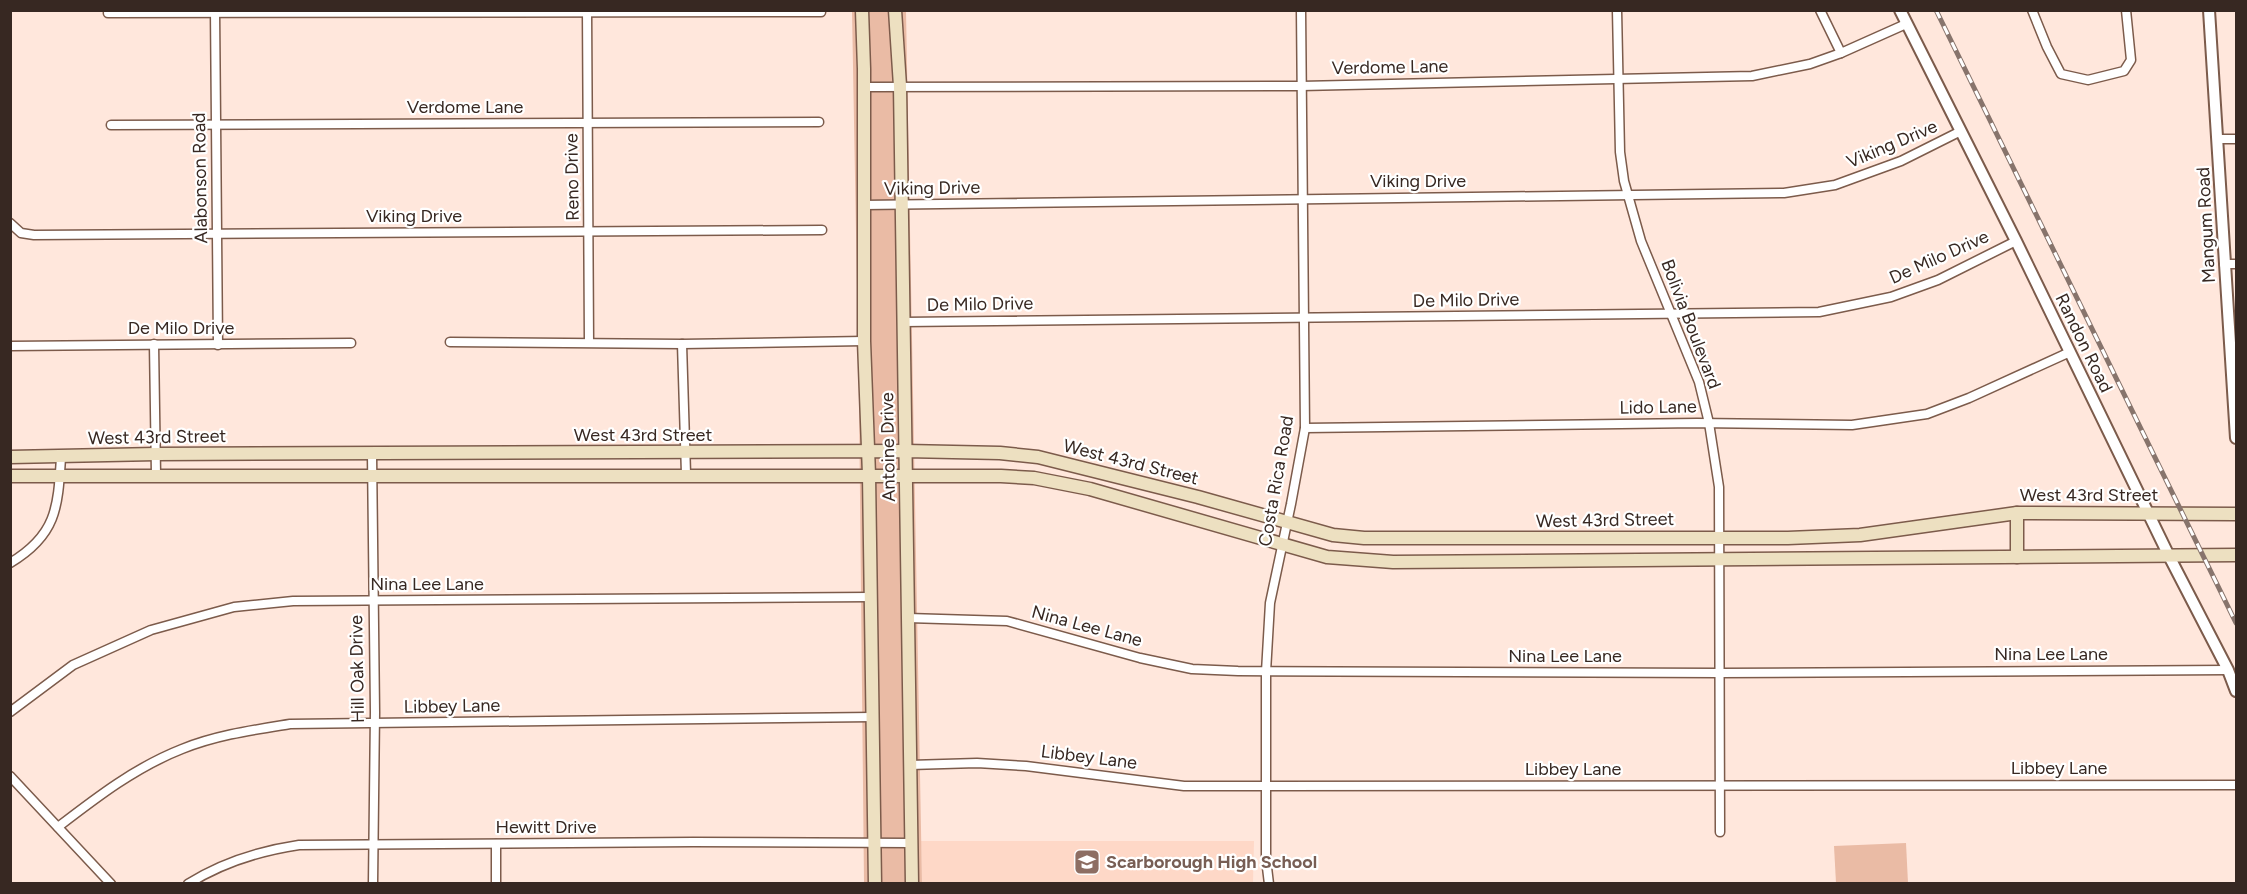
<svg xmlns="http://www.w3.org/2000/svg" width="2247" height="894" font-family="Figtree,sans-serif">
	<rect width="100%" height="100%" fill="#ffe7dc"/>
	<polygon fill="#fed8c7" points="921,841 1254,841 1253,883 922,883"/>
	<g fill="#eabba5">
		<polygon points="852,11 906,11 922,883 864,883 859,398"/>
		<polygon points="1906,843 1908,883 1836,883 1834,846"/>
	</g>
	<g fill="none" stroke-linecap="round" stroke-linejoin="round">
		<defs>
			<g id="minor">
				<polyline points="215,10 218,345"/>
				<polyline points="587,10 589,342"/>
				<polyline points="1617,10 1620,152 1624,181 1641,241 1699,382 1709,423 1719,487 1720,832"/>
				<polyline points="1820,10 1841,53"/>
				<polyline points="2032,10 2047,47 2061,74 2088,80 2124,71 2131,60 2126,10"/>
				<polyline points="108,13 821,12"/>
				<polyline points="864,87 1301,86 1752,76 1810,64 1841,53 1906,24"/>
				<polyline points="111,125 819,122"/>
				<polyline points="2217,139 2236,139"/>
				<polyline points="864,205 1784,193 1835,185 1901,161 1961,131"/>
				<polyline points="10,223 21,233 34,235 822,230"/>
				<polyline points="2224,264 2236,264"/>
				<polyline points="903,322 1819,312 1891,297 1938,280 2016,241"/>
				<polyline points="450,342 682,344 864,341"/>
				<polyline points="154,344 156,475"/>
				<polyline points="682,344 686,474"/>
				<polyline points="10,346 351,343"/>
				<polyline points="1305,428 1697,423 1852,425 1927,414 1969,398 2070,352"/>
				<polyline points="372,454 375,712 373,884"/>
				<path d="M10,563C57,535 58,507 61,457"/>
				<polyline points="908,618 1007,621 1140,658 1192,669 1238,671 1720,673 2228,670"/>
				<polyline points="10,712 73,665 151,630 234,607 293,601 871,597"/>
				<polyline points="910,765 977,763 1026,766 1184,786 2236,785"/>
				<polyline points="10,776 111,884"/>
				<path d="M58,827C97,797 136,767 182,749C217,735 253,730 290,724L873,717"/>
				<path d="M188,884C223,862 259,851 299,845L693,842L911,843"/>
				<polyline points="496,884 496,844"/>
				<polyline points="1269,884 1266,859 1266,672 1270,603 1291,504 1305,428 1301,10"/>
			</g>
			<g id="tertiary">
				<polyline points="1900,10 2016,241 2169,556 2228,670 2236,691"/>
				<polyline points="2209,10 2236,438"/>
			</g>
			<g id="secondary">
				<polyline points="862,10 864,69 864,341 869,475 875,884"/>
				<polyline points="895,10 900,86 912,884"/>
				<polyline points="10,457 156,454 906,451 1000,453 1038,457 1198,497 1333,535 1364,538 1788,538 1860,535 2017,513 2236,514"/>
				<path d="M10,476C341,474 671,475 1001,476L1034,478L1090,489L1327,557L1393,562L2236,555"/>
				<polyline points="2017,513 2017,557"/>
			</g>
		</defs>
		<use href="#minor" stroke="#7c5b4b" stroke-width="11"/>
		<use href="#tertiary" stroke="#7c5b4b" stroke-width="14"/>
		<use href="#secondary" stroke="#7c5b4b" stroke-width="15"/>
		<use href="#minor" stroke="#fff" stroke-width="8"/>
		<use href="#tertiary" stroke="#fff" stroke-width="10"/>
		<use href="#secondary" stroke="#ede0c1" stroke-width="12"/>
		<defs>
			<polyline id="rail" points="1936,10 2236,623"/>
		</defs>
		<use href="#rail" stroke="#87746c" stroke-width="5"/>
		<use href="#rail" stroke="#fff" stroke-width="3" stroke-dasharray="9" stroke-linecap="butt"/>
	</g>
	<defs>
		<symbol id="school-square" viewBox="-11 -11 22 22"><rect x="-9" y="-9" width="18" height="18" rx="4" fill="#8d6e63" stroke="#fff"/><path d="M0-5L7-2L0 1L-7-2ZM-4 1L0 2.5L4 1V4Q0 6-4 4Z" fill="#fff"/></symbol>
	</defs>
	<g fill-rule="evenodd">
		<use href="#school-square" x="1072" y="847" width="30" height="30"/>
	</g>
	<g text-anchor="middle" stroke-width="4.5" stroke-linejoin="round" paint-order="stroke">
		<g font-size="18" fill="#372822" stroke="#fff">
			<text transform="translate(1390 67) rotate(-1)" y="6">Verdome Lane</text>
			<text x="465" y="113">Verdome Lane</text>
			<text transform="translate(1892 144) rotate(-23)" y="6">Viking Drive</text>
			<text transform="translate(572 177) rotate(-91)" y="6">Reno Drive</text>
			<text transform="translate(200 178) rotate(-91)" y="6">Alabonson Road</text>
			<text x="1418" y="187">Viking Drive</text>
			<text transform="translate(932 188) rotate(-1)" y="6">Viking Drive</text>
			<text x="414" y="222">Viking Drive</text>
			<text transform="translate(2206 225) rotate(-93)" y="6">Mangum Road</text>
			<text transform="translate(1939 257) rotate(-24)" y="6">De Milo Drive</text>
			<text transform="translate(1466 300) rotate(-1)" y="6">De Milo Drive</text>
			<text transform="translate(980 304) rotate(-1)" y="6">De Milo Drive</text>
			<text transform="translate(1691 324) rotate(69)" y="6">Bolivia Boulevard</text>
			<text x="181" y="334">De Milo Drive</text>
			<text transform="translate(2084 343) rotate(64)" y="6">Randon Road</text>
			<text transform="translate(1658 407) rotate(-1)" y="6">Lido Lane</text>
			<text x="643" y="441">West 43rd Street</text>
			<text transform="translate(157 437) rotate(-1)" y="6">West 43rd Street</text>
			<text transform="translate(888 447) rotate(-91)" y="6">Antoine Drive</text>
			<text transform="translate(1131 462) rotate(14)" y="6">West 43rd Street</text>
			<text transform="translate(1276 481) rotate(-80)" y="6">Costa Rica Road</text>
			<text x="2089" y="501">West 43rd Street</text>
			<text transform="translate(1605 520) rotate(-1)" y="6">West 43rd Street</text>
			<text x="427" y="590">Nina Lee Lane</text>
			<text transform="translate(1087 626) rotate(15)" y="6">Nina Lee Lane</text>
			<text x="2051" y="660">Nina Lee Lane</text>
			<text x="1565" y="662">Nina Lee Lane</text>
			<text transform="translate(357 669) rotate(-91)" y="6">Hill Oak Drive</text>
			<text transform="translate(452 706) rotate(-1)" y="6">Libbey Lane</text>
			<text transform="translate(1089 757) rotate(7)" y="6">Libbey Lane</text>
			<text x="2059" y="774">Libbey Lane</text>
			<text x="1573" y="775">Libbey Lane</text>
			<text x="546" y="833">Hewitt Drive</text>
		</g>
		<g font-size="18" font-weight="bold" fill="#785e54" stroke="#fff" text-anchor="start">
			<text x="1106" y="868">Scarborough High School</text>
		</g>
	</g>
	<rect width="2247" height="894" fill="none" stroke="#372822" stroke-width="24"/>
</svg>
